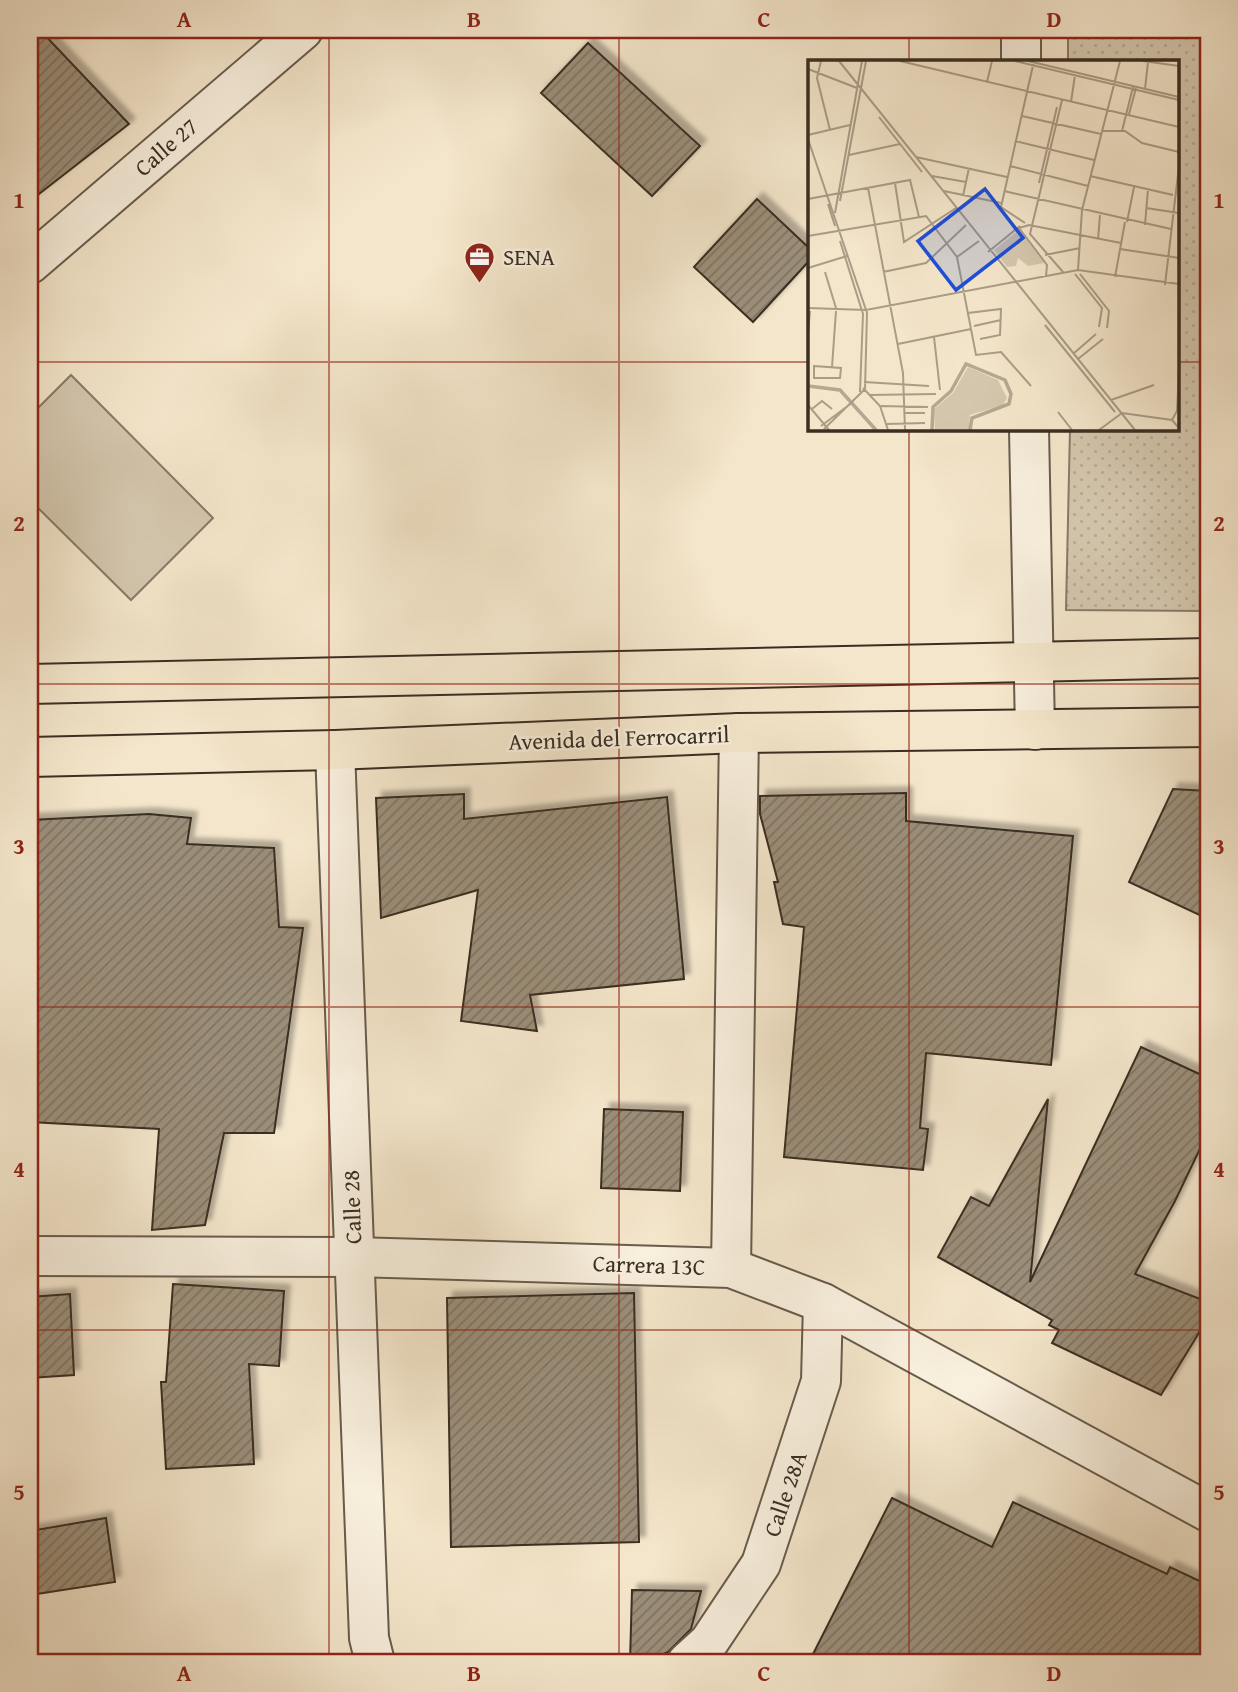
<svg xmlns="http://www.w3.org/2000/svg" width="1238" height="1692" font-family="'Gentium Book Plus',serif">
	<defs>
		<pattern id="grass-dots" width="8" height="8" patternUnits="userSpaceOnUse" patternTransform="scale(1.75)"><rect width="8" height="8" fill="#d4c7ae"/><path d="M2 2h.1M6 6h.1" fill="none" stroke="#b7ab95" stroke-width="1.8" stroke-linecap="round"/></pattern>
		<pattern id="building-hatch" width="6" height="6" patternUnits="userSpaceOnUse" patternTransform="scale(1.75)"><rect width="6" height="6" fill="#9b8e79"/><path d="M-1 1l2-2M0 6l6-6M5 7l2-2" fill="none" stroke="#7f7463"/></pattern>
		<filter id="shadow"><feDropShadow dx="6" dy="-6" stdDeviation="2" flood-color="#0004"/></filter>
	</defs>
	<rect width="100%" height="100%" fill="#f4e6cb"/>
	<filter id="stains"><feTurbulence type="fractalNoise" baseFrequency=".00286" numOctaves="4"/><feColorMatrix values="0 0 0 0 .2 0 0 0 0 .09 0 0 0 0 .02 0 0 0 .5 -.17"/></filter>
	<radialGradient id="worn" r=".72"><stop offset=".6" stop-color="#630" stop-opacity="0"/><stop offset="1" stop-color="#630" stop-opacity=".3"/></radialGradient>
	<polygon fill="url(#grass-dots)" stroke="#877a68" stroke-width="2" points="1068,30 1208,30 1208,611 1066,610 1070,429 1177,429 1177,61 1068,61"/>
	<polygon fill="#d4c7ae" stroke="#877a68" stroke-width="2" points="71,375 213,518 131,600 30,500 30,416"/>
	<g fill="url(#building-hatch)" stroke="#3a2e21" stroke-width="2" filter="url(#shadow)">
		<polygon points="30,30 40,30 129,124 30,201"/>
		<polygon points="588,43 700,146 652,196 541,93"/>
		<polygon points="757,199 809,248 809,261 753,322 694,267"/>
		<polygon points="1173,789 1208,791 1208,919 1129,882"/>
		<polygon points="906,793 906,821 1073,836 1051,1065 926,1053 920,1128 928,1129 923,1170 784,1157 804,927 783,924 774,882 778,882 760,814 760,796"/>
		<polygon points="464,794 464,819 667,797 684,979 530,995 537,1031 461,1021 478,890 381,918 376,798"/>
		<polygon points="149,814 191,818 187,844 274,848 279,927 303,928 274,1133 224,1133 205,1225 152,1230 159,1129 30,1122 36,991 31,990 30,820"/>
		<polygon points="1141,1047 1208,1078 1208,1132 1175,1201 1135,1274 1208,1302 1208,1318 1161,1395 1052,1343 1059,1330 1049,1325 1052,1320 938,1257 971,1197 989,1206 1048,1099 1030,1282"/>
		<polygon points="604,1109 683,1112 680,1191 601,1188"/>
		<polygon points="173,1284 284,1291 279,1366 249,1364 254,1464 166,1469 161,1382 166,1382"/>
		<polygon points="634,1293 639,1542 451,1547 447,1298"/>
		<polygon points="70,1294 74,1375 30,1378 30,1297"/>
		<polygon points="892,1498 992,1547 1013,1502 1167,1574 1170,1567 1208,1585 1208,1662 809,1662"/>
		<polygon points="106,1518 115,1582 30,1595 30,1531"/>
		<polygon points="632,1590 701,1591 691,1629 668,1652 648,1662 630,1662"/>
	</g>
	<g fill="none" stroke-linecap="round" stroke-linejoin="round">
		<defs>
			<g id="street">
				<polyline points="1021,30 1021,61"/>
				<polyline points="30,264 303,30"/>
				<polyline points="1029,429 1035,730"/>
				<polyline points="335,750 369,1638 375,1662"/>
				<polyline points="30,1256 354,1257 731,1268 823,1303 1208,1512"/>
				<polyline points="731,1268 739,733"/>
				<polyline points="687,1662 709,1642 761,1564 821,1381 823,1303"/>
			</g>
			<g id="primary">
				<polyline points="30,684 1208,658"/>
				<polyline points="30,757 335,750 739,733 1208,727"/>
			</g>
		</defs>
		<use href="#street" stroke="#685c4c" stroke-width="42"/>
		<use href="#primary" stroke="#3a2e21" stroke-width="42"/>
		<use href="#street" stroke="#f8efdd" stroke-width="38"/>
		<use href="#primary" stroke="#f4e6cb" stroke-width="38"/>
	</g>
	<path fill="none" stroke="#8f2418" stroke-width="2" stroke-opacity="0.55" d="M329,30V1662M619,30V1662M909,30V61M30,362H809M1177,362H1208M909,429V1662M30,684H1208M30,1007H1208M30,1330H1208"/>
	<defs>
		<symbol id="office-pin" viewBox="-11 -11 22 30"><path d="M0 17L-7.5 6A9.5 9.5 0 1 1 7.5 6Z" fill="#8f2418" stroke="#f8efdd"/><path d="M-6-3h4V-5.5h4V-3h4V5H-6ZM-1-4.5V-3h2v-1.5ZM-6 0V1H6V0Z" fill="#fff"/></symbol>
	</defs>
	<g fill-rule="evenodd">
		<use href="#office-pin" x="462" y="240" width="35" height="47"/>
	</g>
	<g text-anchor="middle" stroke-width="5" stroke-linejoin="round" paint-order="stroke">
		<g font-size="23" fill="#3a2e21" stroke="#f8efdd">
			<text transform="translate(166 147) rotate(-41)" y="8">Calle 27</text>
			<text transform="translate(619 738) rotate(-2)" y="8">Avenida del Ferrocarril</text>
			<text transform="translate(352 1207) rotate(-92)" y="8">Calle 28</text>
			<text transform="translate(649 1265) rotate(2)" y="8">Carrera 13C</text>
			<text transform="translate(785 1494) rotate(-71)" y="8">Calle 28A</text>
		</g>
		<g font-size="23" fill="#3a2e21" stroke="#f8efdd" text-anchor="start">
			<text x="503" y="265">SENA</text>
		</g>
	</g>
	<g transform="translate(808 60)">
		<rect width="371" height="371" fill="#f4e6cb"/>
		<path d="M211,170L236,203L220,206L210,198L208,206L199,207L186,190Z" fill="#d4c7ae"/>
		<path d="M160,307L190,320L199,338L195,345L162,355L161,370H127L126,349L145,333Z" fill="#d4c7ae"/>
		<path d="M162,332L171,343L149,358L140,347Z" fill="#d4c7ae"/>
		<path fill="none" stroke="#b5a791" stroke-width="3.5" d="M0,326L32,330L68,370M124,370L125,347L143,331L158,304L197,320L203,334L201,344L164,358L162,370"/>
		<path fill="none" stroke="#aa9c87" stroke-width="2" d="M13,1L9,18L22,70M31,1L327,370M92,1L371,67M207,1L371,40M220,1L371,37M335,1L371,6M0,9L49,28M179,22L184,1M337,29L340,2M254,40L222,174L255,212M263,42L267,15M321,54L328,28M214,56L293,74M71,57L114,112M294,71H317L334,83L371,92M314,71L325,27M0,75L42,65M0,79L59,253L57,329L16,369M207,81L286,100M41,95L92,84M108,97L199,117M202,106L280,126M124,116L158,122M282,116L365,135M87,123L96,182L148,148M231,123L249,47M60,128L95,313L97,370M136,131L193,143M196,131L363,169M155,136L161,108M0,139L102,120L111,157M32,141L58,1M20,144L27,166M338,148L371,153M27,153L54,1M319,162L326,127M217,163L193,147L226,1M337,165L340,129M211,168L221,165L313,183M211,168L239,205L238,216M0,176L118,156L149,197L168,295L193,292L223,326M290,180L292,155M32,181L55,254L52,332M312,189L371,198M180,192L212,166M237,195L272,188M149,197L171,181M0,208L39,196M270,210L274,150L312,1M17,212L28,248M75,212L118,203L158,165M267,214L294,248L291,267M272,214L301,251L299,268M307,217L317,162M357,225L371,106M0,248L58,250L270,210L371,224M160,253L193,249L192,275L172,279M237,265L307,352M166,266L193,260M0,274L2,251M126,277L132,330M90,284L163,269M265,294L288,274M270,299L295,279M6,306L33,308L32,318H6ZM24,307L28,251M56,322L121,326M55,328L72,346L80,370M61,335L128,334M303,340L346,325M0,345L21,370M73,346L120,347M4,349L14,341L24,349M250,352L264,370M96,353H117M364,360L369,351L371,311M79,364L117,363M13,366L45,342M291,370L314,353L364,360L371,368"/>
		<path fill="#1d4ed8" fill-opacity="0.15" stroke="#1d4ed8" stroke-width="3.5" d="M177,129L215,178L148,230L110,181Z"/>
		<rect width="371" height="371" fill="none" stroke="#3a2e21" stroke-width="3.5"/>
	</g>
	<rect width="1238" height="1692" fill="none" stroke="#f4e6cb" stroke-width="77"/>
	<rect x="38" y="38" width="1162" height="1616" fill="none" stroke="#8f2418" stroke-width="2.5"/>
	<g font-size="23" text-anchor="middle" font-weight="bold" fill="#8f2418">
		<text x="184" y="27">A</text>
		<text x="474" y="27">B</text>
		<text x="764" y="27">C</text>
		<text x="1054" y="27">D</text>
		<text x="19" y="208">1</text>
		<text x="1219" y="208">1</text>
		<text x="19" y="531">2</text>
		<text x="1219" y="531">2</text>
		<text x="19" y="854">3</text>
		<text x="1219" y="854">3</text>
		<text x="19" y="1177">4</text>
		<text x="1219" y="1177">4</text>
		<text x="19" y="1500">5</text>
		<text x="1219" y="1500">5</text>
		<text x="184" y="1681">A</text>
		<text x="474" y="1681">B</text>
		<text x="764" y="1681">C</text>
		<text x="1054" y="1681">D</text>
	</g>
	<rect width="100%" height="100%" filter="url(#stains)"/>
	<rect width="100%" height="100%" fill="url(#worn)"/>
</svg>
